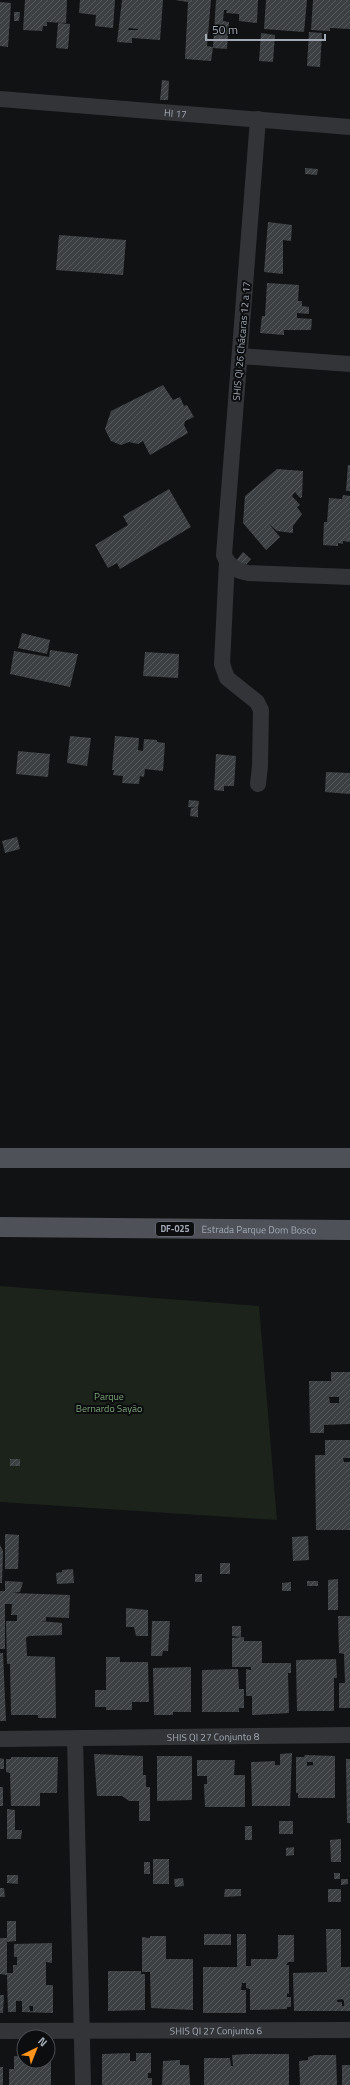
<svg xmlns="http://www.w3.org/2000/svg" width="350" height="2085" font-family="'Titillium Web',sans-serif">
	<defs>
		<pattern id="building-hatch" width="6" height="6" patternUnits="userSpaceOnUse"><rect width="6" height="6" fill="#3d4043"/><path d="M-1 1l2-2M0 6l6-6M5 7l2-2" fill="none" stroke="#56595c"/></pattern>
	</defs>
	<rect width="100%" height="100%" fill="#111213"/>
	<polygon fill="#1b231b" points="0,1286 259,1306 277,1520 0,1502"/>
	<g fill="url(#building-hatch)" fill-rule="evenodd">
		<polygon points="25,0 67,0 66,23 47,22 47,26 43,26 42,31 23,30"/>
		<polygon points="80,0 115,0 113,28 95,26 96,15 79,13"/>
		<path d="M122,0H163L160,40L132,38V43L117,42ZM129,28L138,29V30H128Z"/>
		<polygon points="175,0 211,0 207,46 213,47 216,0 258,0 257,23 239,21 239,14 226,13 227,10 224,10 223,21 229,22 227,49 213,48 211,61 185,59 188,2"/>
		<polygon points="266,0 307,0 304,32 264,29"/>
		<polygon points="313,0 350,0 350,29 330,28 330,31 311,30"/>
		<polygon points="0,2 11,3 8,47 0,46"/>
		<polygon points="14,12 20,12 19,21 14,21"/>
		<polygon points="58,23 70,24 68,49 56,48"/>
		<polygon points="309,32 322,33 320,67 307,66"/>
		<polygon points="261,33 275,35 273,62 259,61"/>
		<polygon points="162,80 169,81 168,100 160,100"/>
		<polygon points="305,168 318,169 317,175 305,174"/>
		<polygon points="268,222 292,225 291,241 283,240 283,274 264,272"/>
		<polygon points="59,235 126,240 123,275 56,270"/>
		<polygon points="267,283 299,285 298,301 302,301 302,306 309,307 309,314 297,313 297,318 312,319 311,330 284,330 284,335 260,333 262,316 265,316"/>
		<polygon points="163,385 173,400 180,397 184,406 187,405 190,410 194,417 185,421 184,425 188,433 150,455 143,441 138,444 129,442 121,445 111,441 105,429 111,411"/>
		<polygon points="348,465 350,465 350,491 346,491"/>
		<polygon points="277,469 303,471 302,497 300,498 295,492 292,496 300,505 297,507 302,514 293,526 293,533 277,531 269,524 280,537 266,550 243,523 245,496"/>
		<polygon points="169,489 191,527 120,569 117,563 108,568 95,545 128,525 123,516"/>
		<polygon points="343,495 350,496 350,542 343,541 343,544 338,543 338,546 323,545 324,522 327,522 329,498 342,499"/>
		<polygon points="243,552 251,559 242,569 235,562"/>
		<polygon points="22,633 50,640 47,654 18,648"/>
		<polygon points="50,650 78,654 70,687 10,674 14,651 49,657"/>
		<polygon points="145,652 179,654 178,678 143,676"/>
		<polygon points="70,736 91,738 87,766 67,763"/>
		<polygon points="115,736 139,738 138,750 143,751 144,739 157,740 157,742 165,743 163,771 145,769 144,777 140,776 139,784 122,783 123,776 113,775 114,770 112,770"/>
		<polygon points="18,751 50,754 48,777 16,774"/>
		<polygon points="216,754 236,756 234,786 224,786 224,791 214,790"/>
		<polygon points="326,772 350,773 350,794 325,792"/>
		<polygon points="189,800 199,801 198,808 188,807"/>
		<polygon points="191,808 198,808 198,817 190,816"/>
		<polygon points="17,837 20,849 5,853 2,841"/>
		<path d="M331,1372H350V1424L324,1425V1433H310L309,1381H331ZM329,1397H339V1403H330Z"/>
		<polygon points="325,1440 350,1440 350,1458 343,1458 344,1462 350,1462 350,1530 316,1530 315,1455 325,1455"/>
		<rect x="10" y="1459" width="10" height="7"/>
		<polygon points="5,1534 19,1535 18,1569 5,1569"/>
		<polygon points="308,1536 309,1560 293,1561 292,1537"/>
		<polygon points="0,1545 3,1551 2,1583 0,1583"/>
		<rect x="220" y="1563" width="10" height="11"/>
		<polygon points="73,1569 74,1583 57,1584 56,1573 62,1572 62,1570"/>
		<rect x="195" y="1574" width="7" height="8"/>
		<polygon points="338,1579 338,1610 328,1610 328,1580"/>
		<polygon points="5,1581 23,1582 20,1592 12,1593 70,1595 69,1618 46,1617 46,1621 40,1621 62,1623 62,1635 29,1636 26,1638 27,1656 55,1657 56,1718 38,1718 38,1715 11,1715 10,1664 7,1664 6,1621 17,1621 17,1615 11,1615 12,1604 5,1604 5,1649 0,1649 0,1591 5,1591"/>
		<rect x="307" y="1581" width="11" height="5"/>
		<polygon points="291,1582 291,1591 282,1591 282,1583"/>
		<polygon points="126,1608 148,1610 148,1636 136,1636 134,1627 126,1627"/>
		<polygon points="338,1616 350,1616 350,1708 339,1708 339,1683 345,1683 344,1654 339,1653"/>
		<polygon points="152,1621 170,1621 168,1651 163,1651 162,1656 151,1656"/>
		<polygon points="232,1626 241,1626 241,1637 232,1636"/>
		<polygon points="244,1637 244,1641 262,1641 262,1663 291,1663 291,1673 288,1673 289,1713 252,1715 252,1696 246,1696 246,1669 251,1670 251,1667 232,1667 232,1638"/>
		<polygon points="0,1653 3,1653 6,1721 0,1721"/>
		<polygon points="106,1657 120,1657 120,1662 148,1662 149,1702 132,1702 132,1710 106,1710 106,1707 95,1707 95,1690 106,1690"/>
		<polygon points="336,1659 337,1678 334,1678 334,1711 297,1711 296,1660"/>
		<polygon points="191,1667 191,1712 173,1712 173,1715 154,1715 153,1668"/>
		<polygon points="238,1669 239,1689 244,1689 244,1708 239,1708 239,1712 202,1712 202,1670"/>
		<polygon points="292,1753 290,1806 252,1806 251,1762 275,1761 275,1765 280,1765 280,1754"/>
		<polygon points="94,1754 143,1756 143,1775 146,1775 146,1787 150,1787 150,1821 139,1821 139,1801 129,1801 122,1796 97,1796"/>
		<path d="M305,1755L335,1756V1798H298V1793H296V1757H304ZM307,1762H313V1765L307,1766Z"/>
		<polygon points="157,1756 192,1756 192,1800 157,1801"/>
		<polygon points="11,1757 58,1757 57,1793 40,1793 40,1806 11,1806 10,1773 6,1772 6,1759 11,1759"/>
		<polygon points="0,1758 4,1759 4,1769 0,1769"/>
		<polygon points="346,1759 350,1759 350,1823 347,1823"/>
		<polygon points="197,1760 235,1760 234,1775 245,1775 245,1807 205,1807 204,1784 207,1784 207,1776 197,1776"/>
		<rect x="0" y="1787" width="3" height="19"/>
		<polygon points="7,1809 15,1810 15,1830 22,1830 21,1839 7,1839"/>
		<rect x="279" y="1821" width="14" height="13"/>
		<rect x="245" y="1826" width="7" height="14"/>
		<polygon points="341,1839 341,1862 331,1862 330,1840"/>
		<polygon points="294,1847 294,1855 286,1856 286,1848"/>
		<rect x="153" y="1859" width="16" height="25"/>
		<rect x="144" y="1862" width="6" height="12"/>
		<rect x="334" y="1873" width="6" height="6"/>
		<polygon points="7,1875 18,1875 18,1884 7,1883"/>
		<polygon points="183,1878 184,1886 175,1887 174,1879"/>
		<polygon points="341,1879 348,1879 348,1884 341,1885"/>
		<polygon points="0,1888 4,1888 5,1897 0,1897"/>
		<polygon points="225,1889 241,1889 241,1896 224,1897"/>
		<rect x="328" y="1889" width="13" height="13"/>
		<path d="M7,1921H16V1941L7,1942V1973H13V1965H17V1957H14V1944L52,1943V1963L46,1962V1985H53V2013L22,2012V2001H16V2012H8L7,1975L0,1974V1938H7ZM29,2006H33V2011H30Z"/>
		<path d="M326,1929H341V1967H350V2011H294L293,1973L327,1972ZM342,1999L344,2001V2006H342V2002H337V2000Z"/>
		<rect x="204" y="1934" width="27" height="11"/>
		<polygon points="237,1934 246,1934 246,1976 246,1966 251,1966 251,1959 276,1959 278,1956 278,1935 294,1935 294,1962 288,1962 286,1965 289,1965 289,1994 287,1993 287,1997 291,1997 291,2007 287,2007 287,2009 250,2010 250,1989 246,1988 246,1983 242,1983 241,1990 246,1990 246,2013 203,2013 203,1967 237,1967"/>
		<polygon points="150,1936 166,1936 166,1959 193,1959 193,2010 151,2008 150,1972 142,1972 142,1937 150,1938"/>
		<polygon points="108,1971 141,1971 141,1974 145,1974 145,2010 108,2011"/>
		<polygon points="0,1995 4,1995 3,2013 0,2013"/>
		<polygon points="130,2053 130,2061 136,2061 136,2053 151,2053 151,2073 148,2073 148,2078 152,2078 152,2085 102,2085 102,2054"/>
		<polygon points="247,2054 289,2054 289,2085 204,2085 204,2058 230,2058 231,2066 233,2066 232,2055"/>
		<polygon points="315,2055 336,2055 337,2085 300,2085 299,2061 308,2060 308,2057"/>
		<polygon points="14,2056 24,2056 24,2061 48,2061 48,2056 51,2056 51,2085 9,2085 9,2069 14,2069"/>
		<polygon points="180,2060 180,2065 189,2065 190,2085 162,2085 163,2061"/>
		<rect x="342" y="2065" width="8" height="20"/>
		<rect x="0" y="2067" width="3" height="18"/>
	</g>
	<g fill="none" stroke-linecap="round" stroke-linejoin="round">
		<g stroke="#323438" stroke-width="16">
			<path id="s1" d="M0,99L350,127"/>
			<path d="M258,119L224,555C228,566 237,571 248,573L350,577"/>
			<polyline points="240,356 350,364"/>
			<polyline points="227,561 222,664 227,678 257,702 261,710 260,766 258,784"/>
			<path id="s2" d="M0,1739L350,1735"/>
			<polyline points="75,1739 83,2085"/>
			<path id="s3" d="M0,2031L350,2030"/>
		</g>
		<g stroke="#4e5158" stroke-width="20">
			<polyline points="0,1158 350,1158"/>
			<path id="s4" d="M0,1227L350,1230"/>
		</g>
	</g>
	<g text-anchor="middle" stroke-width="4" stroke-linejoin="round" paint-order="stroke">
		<rect fill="#0c0d0e" stroke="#757b83" stroke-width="1" x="156" y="1222" width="38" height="14" rx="3"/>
		<g font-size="9" font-weight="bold" fill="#a2aab5">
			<text x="175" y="1232">DF-025</text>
		</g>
		<g font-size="10" fill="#a2aab5" stroke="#0c0d0e">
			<text dy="4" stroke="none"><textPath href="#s1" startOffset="176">HI 17</textPath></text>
			<text transform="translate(241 341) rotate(-85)" y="4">SHIS QI 26 Chácaras 12 a 17</text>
			<text dy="4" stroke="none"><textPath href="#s4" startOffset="259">Estrada Parque Dom Bosco</textPath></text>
			<text dy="4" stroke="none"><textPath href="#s2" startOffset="213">SHIS QI 27 Conjunto 8</textPath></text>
			<text dy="4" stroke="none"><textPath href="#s3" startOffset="216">SHIS QI 27 Conjunto 6</textPath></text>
		</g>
		<g font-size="10" fill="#7aa277" stroke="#0c0d0e">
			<text x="109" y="1400">Parque<tspan x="109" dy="12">Bernardo Sayão</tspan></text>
		</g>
	</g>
	<g transform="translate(36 2049) rotate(43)"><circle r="19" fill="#0c0d0e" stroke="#484c51"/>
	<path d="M0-3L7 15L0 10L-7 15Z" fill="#ff941d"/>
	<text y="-6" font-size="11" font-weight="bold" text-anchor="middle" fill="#a2aab5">N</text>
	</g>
	<path d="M206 34v6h119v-6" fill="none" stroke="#a2aab5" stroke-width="2"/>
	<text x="212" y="34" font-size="12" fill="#a2aab5" stroke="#0c0d0e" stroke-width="3" paint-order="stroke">50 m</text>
</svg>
